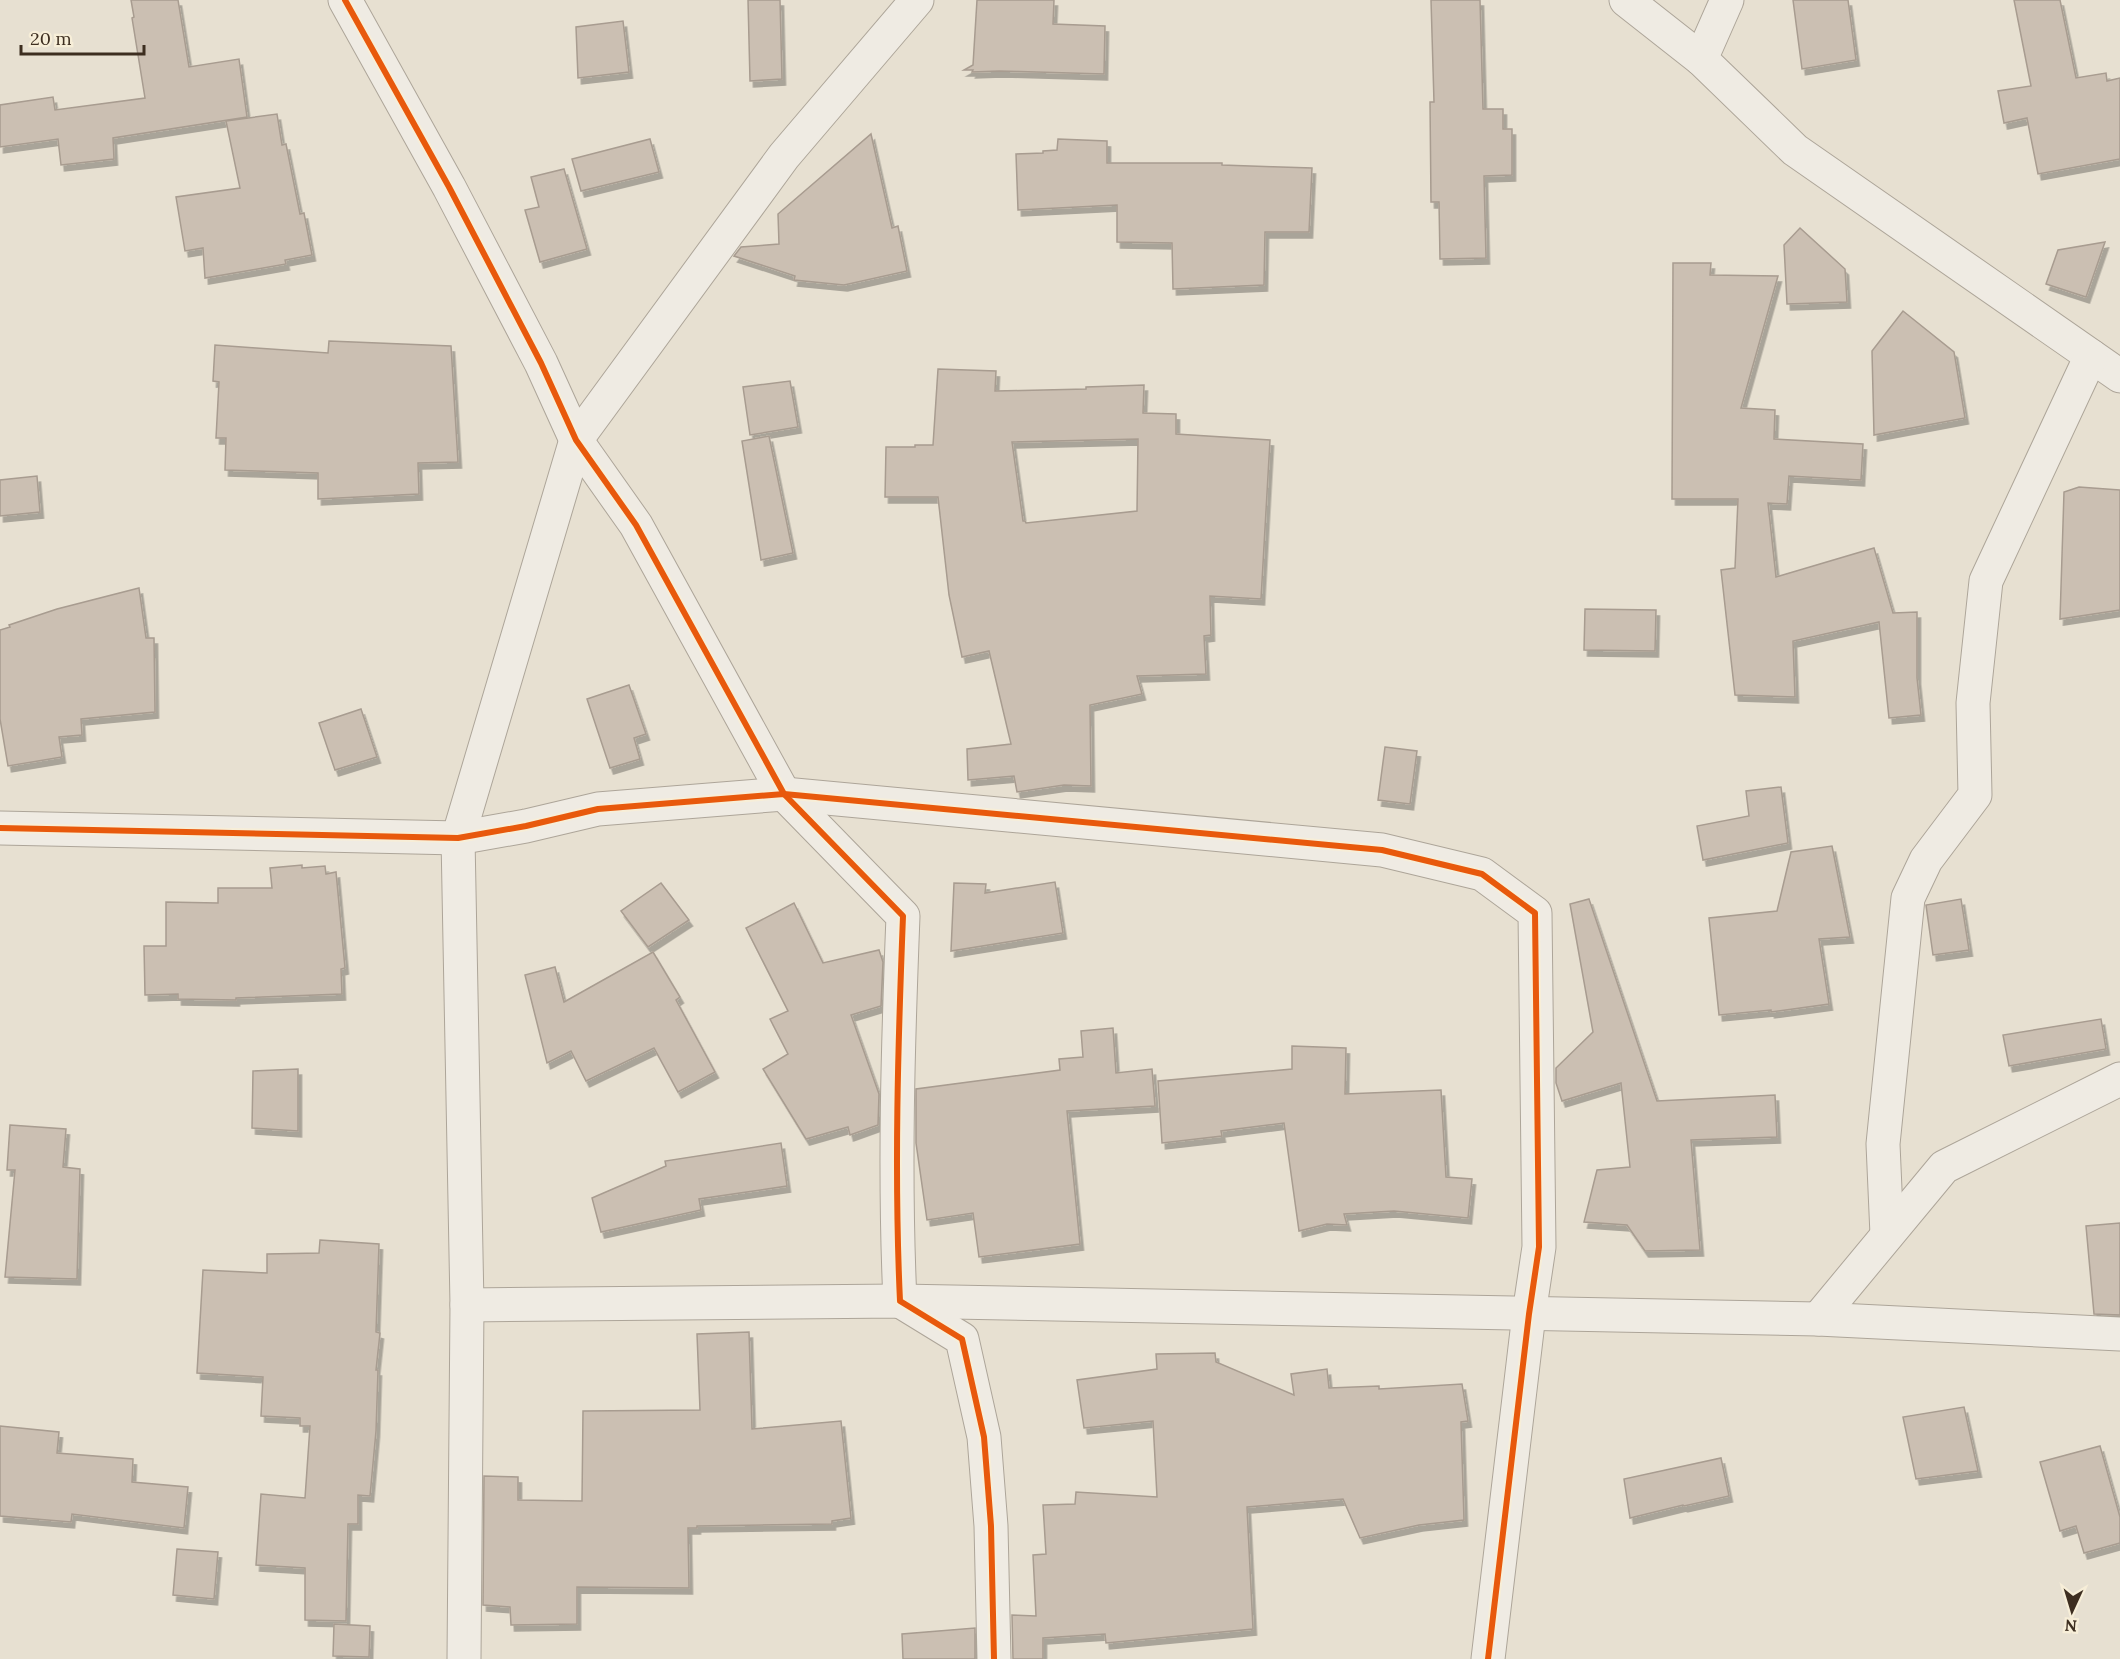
<svg xmlns="http://www.w3.org/2000/svg" width="2120" height="1659" font-family="Lora,serif">
	<defs>
		<filter id="shadow"><feDropShadow dx="3.5" dy="6" stdDeviation="0" flood-color="#0004"/></filter>
	</defs>
	<rect width="100%" height="100%" fill="#e7e0d1"/>
	<g fill="#cbbfb2" stroke="#a89c90" stroke-width="1.5" fill-rule="evenodd" filter="url(#shadow)">
		<polygon points="131,0 178,0 189,67 239,59 247,117 113,138 114,159 61,165 58,139 0,147 0,105 53,97 55,110 145,98 132,18 134,17"/>
		<polygon points="748,0 780,0 782,79 750,81"/>
		<polygon points="977,0 1054,0 1053,24 1105,26 1104,74 999,71 972,72 973,70 964,70 973,65"/>
		<polygon points="1431,0 1480,0 1483,109 1503,109 1503,129 1512,129 1512,175 1484,176 1486,258 1440,259 1439,202 1431,202 1430,102 1434,102"/>
		<polygon points="1793,0 1848,0 1856,60 1802,69"/>
		<polygon points="2014,0 2060,0 2076,78 2106,73 2107,81 2120,78 2120,159 2038,174 2027,118 2004,123 1998,91 2031,86"/>
		<polygon points="623,21 629,72 578,78 576,27"/>
		<polygon points="277,114 282,145 286,144 300,214 304,213 312,255 285,260 286,264 205,278 203,248 185,251 176,197 240,188 226,121"/>
		<polygon points="871,134 892,228 898,226 907,271 844,285 794,280 795,276 734,256 741,247 779,244 778,214"/>
		<polygon points="650,139 659,172 581,191 572,159"/>
		<polygon points="1058,139 1107,141 1107,163 1222,163 1222,165 1312,168 1309,232 1265,232 1264,285 1173,289 1172,243 1117,242 1117,205 1018,210 1016,154 1043,153 1043,151 1057,150"/>
		<polygon points="564,169 587,249 540,262 525,210 539,207 531,177"/>
		<polygon points="1800,228 1845,269 1847,302 1787,304 1784,245"/>
		<polygon points="2105,242 2086,297 2046,284 2058,250"/>
		<polygon points="1673,263 1711,263 1710,275 1778,276 1741,408 1775,410 1774,439 1863,444 1861,480 1789,476 1787,504 1768,503 1776,577 1874,548 1893,613 1917,612 1917,678 1921,715 1889,718 1879,622 1793,641 1795,697 1735,695 1721,570 1735,568 1738,499 1672,499"/>
		<polygon points="1903,311 1954,352 1965,418 1874,435 1872,351"/>
		<polygon points="329,341 451,346 458,462 418,463 419,494 318,499 318,473 225,470 226,438 216,438 219,382 213,381 215,345 328,353"/>
		<path d="M938,369L996,371L995,391L1086,389V387L1144,385L1143,413L1176,414V434L1270,440L1261,599L1210,596L1211,635L1204,636L1206,674L1137,676L1142,694L1090,705L1091,786L1064,785L1017,792L1014,776L968,780L967,749L1011,744L989,651L962,657L949,595L938,497H885L886,447H915V445H933ZM1138,439L1137,511L1026,523L1025,521H1023L1012,442Z"/>
		<polygon points="790,381 798,427 750,435 743,387"/>
		<polygon points="769,436 793,553 761,560 742,441"/>
		<polygon points="37,476 40,512 0,516 0,480"/>
		<polygon points="2079,487 2120,490 2120,610 2060,619 2064,492"/>
		<polygon points="139,588 146,638 154,638 155,712 81,719 82,735 59,737 62,757 8,766 0,719 0,630 10,627 9,625 57,609"/>
		<polygon points="1585,609 1656,610 1655,651 1584,650"/>
		<polygon points="629,685 646,734 634,738 640,759 610,768 587,699"/>
		<polygon points="361,709 377,757 335,770 319,723"/>
		<polygon points="1385,747 1417,751 1410,804 1378,800"/>
		<polygon points="1781,787 1788,843 1703,860 1697,826 1749,816 1746,791"/>
		<polygon points="1832,846 1850,937 1819,939 1829,1004 1771,1012 1771,1010 1719,1015 1709,918 1777,911 1791,852"/>
		<polygon points="302,865 302,868 325,866 326,874 336,872 345,968 341,969 342,994 236,998 236,1000 178,999 178,994 145,995 144,946 166,946 166,902 218,903 218,888 272,888 270,868"/>
		<polygon points="1055,882 1063,933 951,951 954,883 986,884 985,893"/>
		<polygon points="661,883 689,920 648,947 621,911"/>
		<polygon points="1589,899 1657,1101 1775,1095 1777,1137 1691,1140 1700,1250 1645,1251 1627,1225 1584,1222 1597,1170 1630,1167 1621,1083 1562,1101 1556,1083 1556,1068 1593,1032 1570,904"/>
		<polygon points="1961,899 1969,950 1933,955 1926,905"/>
		<polygon points="794,903 823,963 879,950 883,962 881,1006 851,1015 879,1094 878,1125 850,1135 848,1127 806,1139 763,1069 788,1054 770,1019 788,1011 746,928"/>
		<polygon points="653,952 680,997 676,1000 715,1072 678,1092 654,1048 586,1081 571,1051 547,1063 525,975 555,967 564,1002"/>
		<polygon points="2101,1019 2106,1049 2009,1066 2003,1035"/>
		<polygon points="1113,1028 1116,1073 1152,1069 1155,1106 1067,1111 1080,1244 979,1257 973,1213 927,1220 916,1143 916,1089 1060,1070 1059,1059 1083,1057 1081,1031"/>
		<polygon points="1292,1046 1346,1048 1345,1094 1441,1090 1446,1177 1472,1179 1468,1218 1394,1211 1344,1214 1347,1225 1327,1224 1299,1231 1284,1123 1221,1131 1222,1136 1162,1143 1158,1081 1292,1069"/>
		<polygon points="298,1069 298,1131 252,1128 253,1071"/>
		<polygon points="10,1125 66,1129 63,1167 80,1169 77,1279 5,1277 15,1170 7,1170"/>
		<polygon points="781,1143 787,1186 699,1199 701,1210 601,1232 592,1198 666,1166 665,1161"/>
		<polygon points="2120,1223 2120,1315 2094,1314 2086,1226"/>
		<polygon points="320,1240 379,1244 376,1332 380,1333 376,1370 378,1370 376,1431 370,1496 358,1495 358,1524 348,1524 346,1621 305,1620 305,1568 256,1565 261,1494 305,1498 310,1426 300,1426 300,1418 261,1416 263,1377 197,1373 203,1270 267,1273 267,1254 319,1253"/>
		<polygon points="749,1332 752,1429 841,1421 851,1518 832,1521 832,1524 697,1526 697,1528 688,1528 689,1588 577,1587 577,1624 511,1625 510,1607 483,1605 484,1476 518,1477 518,1500 582,1501 583,1411 700,1410 697,1334"/>
		<polygon points="1215,1353 1216,1362 1294,1395 1291,1374 1327,1369 1329,1388 1379,1386 1379,1389 1462,1384 1468,1421 1461,1422 1464,1520 1419,1525 1360,1538 1343,1499 1247,1507 1253,1629 1106,1643 1105,1634 1043,1638 1043,1659 1013,1659 1012,1615 1036,1616 1033,1555 1046,1554 1043,1505 1075,1504 1076,1492 1157,1497 1153,1421 1084,1428 1077,1380 1157,1369 1156,1354"/>
		<polygon points="1964,1407 1978,1471 1916,1479 1903,1417"/>
		<polygon points="0,1426 59,1432 57,1453 133,1459 132,1482 188,1487 184,1528 72,1514 71,1522 0,1516"/>
		<polygon points="2100,1446 2120,1517 2120,1543 2084,1553 2076,1526 2060,1531 2040,1462"/>
		<polygon points="1721,1458 1729,1496 1684,1506 1683,1505 1630,1518 1624,1479"/>
		<polygon points="177,1549 218,1552 214,1599 173,1595"/>
		<polygon points="334,1624 370,1626 369,1657 333,1656"/>
		<polygon points="975,1628 975,1659 903,1659 902,1634"/>
	</g>
	<g fill="none" stroke-linecap="round" stroke-linejoin="round">
		<defs>
			<g id="minor">
				<path d="M345,0L449,187L541,363L576,440L636,525L784,794L903,916C898,1044 894,1173 900,1301L962,1339L984,1437L991,1526L994,1659"/>
				<polyline points="1626,0 1701,59"/>
				<polyline points="1727,0 1701,59 1795,150 2120,376"/>
				<polyline points="0,828 458,838 526,826 598,809 784,794 1382,850 1482,874 1535,913 1539,1247 1529,1314 1488,1659"/>
				<polyline points="1887,1235 1883,1144 1908,898 1926,860 1975,795 1973,703 1986,581 2091,356"/>
				<polyline points="467,1305 900,1301 1818,1319 2120,1334"/>
				<polyline points="1818,1319 1944,1167 2120,1079"/>
				<polyline points="464,1659 467,1305 458,838 576,440 784,156 917,0"/>
			</g>
		</defs>
		<use href="#minor" stroke="#ada599" stroke-width="35"/>
		<use href="#minor" stroke="#efebe3" stroke-width="33"/>
		<defs>
			<g id="cycleway">
				<path d="M345,0L449,187L541,363L576,440L636,525L784,794L903,916C898,1044 894,1173 900,1301L962,1339L984,1437L991,1526L994,1659"/>
				<polyline points="0,828 458,838 526,826 598,809 784,794 1382,850 1482,874 1535,913 1539,1247 1529,1314 1488,1659"/>
			</g>
		</defs>
		<use href="#cycleway" stroke="#f7eed8" stroke-width="10"/>
		<use href="#cycleway" stroke="#e8590c" stroke-width="6"/>
	</g>
	<g transform="translate(2072 1611) rotate(184)" stroke="#f7eed8" stroke-width="4.5" paint-order="stroke">
	<path d="M0-4.5L10 22L0 15L-10 22Z" fill="#3d2e20"/>
	<text y="-9" font-size="16" font-weight="bold" text-anchor="middle" fill="#3d2e20">N</text>
	</g>
	<path d="M21 45v9h123v-9" fill="none" stroke="#3d2e20" stroke-width="3"/>
	<text x="30" y="45" font-size="18" fill="#3d2e20" stroke="#f7eed8" stroke-width="4.5" paint-order="stroke">20 m</text>
</svg>
